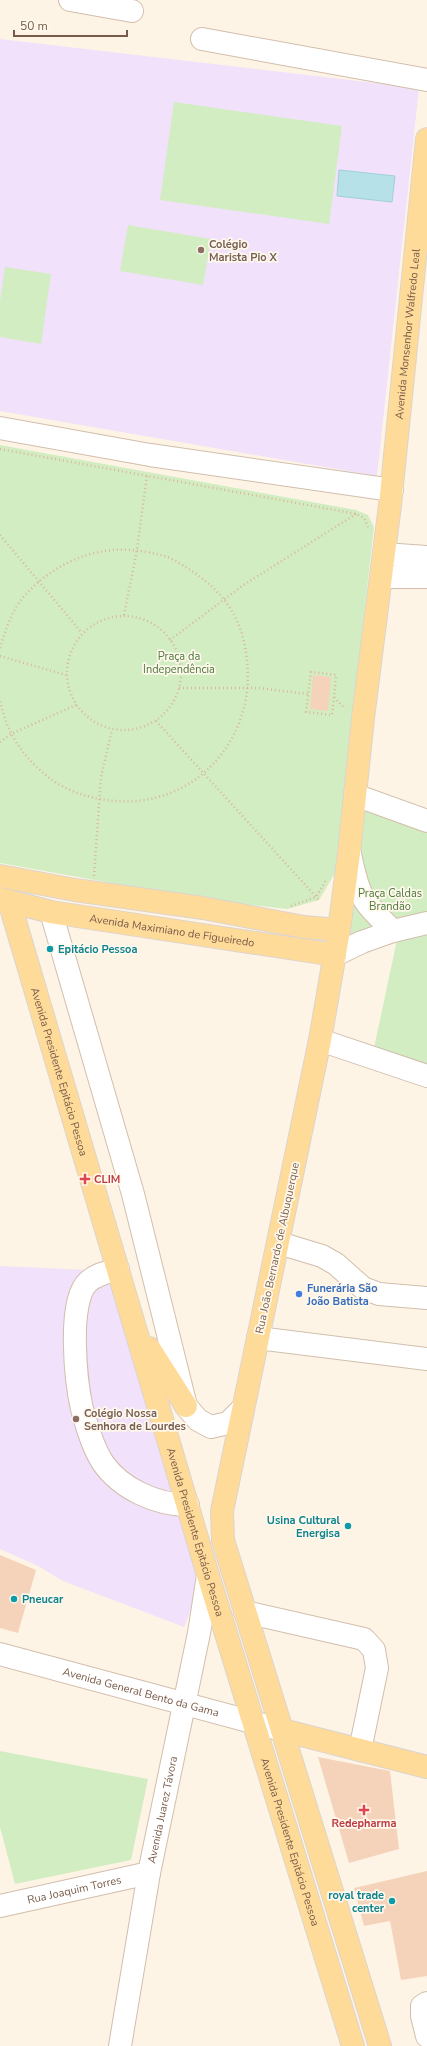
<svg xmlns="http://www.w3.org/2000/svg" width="427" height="2046" font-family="'Nunito Sans',sans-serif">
	<rect width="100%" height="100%" fill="#fef4e5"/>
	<g fill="#f1e1fa">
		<polygon points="0,39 419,88 377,476 0,411"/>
		<polygon points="0,1266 109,1271 197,1573 195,1599 184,1627 63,1581 38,1566 0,1549"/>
	</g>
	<g fill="#d2edc2">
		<polygon points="174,102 342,126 329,224 160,200"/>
		<polygon points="128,225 211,239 203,285 120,271"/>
		<polygon points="5,267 51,274 41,344 0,337 0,302"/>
		<polygon points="0,445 356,510 368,515 374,527 335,873 319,900 287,909 206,900 0,863"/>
		<polygon points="362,808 427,828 427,1068 374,1048 397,940 347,940"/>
		<polygon points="0,1751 148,1779 131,1860 15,1884 0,1827"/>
	</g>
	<polygon fill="#b7e1e9" stroke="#9dd1db" points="339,170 395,176 392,202 337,196"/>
	<g fill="#f5d3ba">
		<polygon points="313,675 331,677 328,711 310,709"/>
		<polygon points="0,1555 36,1570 18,1633 0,1628"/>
		<polygon points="318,1757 390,1771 399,1849 349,1863"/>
		<polygon points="427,1871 427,1976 401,1980 390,1921 364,1926 354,1888"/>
	</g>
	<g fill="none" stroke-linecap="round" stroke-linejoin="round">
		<defs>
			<g id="minor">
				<polyline points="70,0 132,11"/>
				<polyline points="202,39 427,80"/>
				<polyline points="0,428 150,455 392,490"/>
				<polyline points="384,554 427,557"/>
				<polyline points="381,577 427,577"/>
				<polyline points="355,795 427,821"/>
				<path d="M350,854C359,897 361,900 393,931"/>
				<polyline points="51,912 133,1194 186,1406 198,1420 211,1427 228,1423 242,1409"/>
				<polyline points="335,955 362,942 393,931 427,923"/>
				<polyline points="320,1040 427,1076"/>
				<polyline points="279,1243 322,1256 336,1264 363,1288 379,1294 427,1298"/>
				<path d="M118,1269C108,1272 96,1274 88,1282C67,1301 76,1383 82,1409C87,1427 93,1448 103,1463C121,1489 157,1505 188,1505"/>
				<polyline points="258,1338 427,1359"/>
				<polyline points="245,1612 364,1639 374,1650 377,1668 360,1750"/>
				<path id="s1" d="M0,1654L282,1730"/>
				<path id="s2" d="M0,1906L149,1873"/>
				<polyline points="427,2003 422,2006 422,2016 427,2036"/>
				<path id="s3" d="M120,2046L149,1873L199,1633L208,1575"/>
			</g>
			<g id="major">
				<polyline points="0,876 75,890 203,908 304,927 339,930 320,1040 222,1511 223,1540 380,2046"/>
				<path id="s4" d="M0,899L51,912L335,955"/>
				<path id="s5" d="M9,901L208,1575L353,2046"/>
				<path id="s6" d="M339,930L349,853L363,718L390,505L427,139"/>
				<polyline points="149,1348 186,1406"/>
				<polyline points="282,1730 427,1767"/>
			</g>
		</defs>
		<use href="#minor" stroke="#d2beac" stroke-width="24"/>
		<use href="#major" stroke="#dcd4cf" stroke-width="24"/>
		<g stroke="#dab69d" stroke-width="2.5" stroke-dasharray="1 3" stroke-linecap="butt">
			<polyline points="0,449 357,514 364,518 368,527"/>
			<polyline points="0,535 82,633"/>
			<polyline points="124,615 137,550 147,475"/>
			<circle cx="124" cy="673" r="57"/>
			<polyline points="170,640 242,586 356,514"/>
			<path d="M0,648C6,629 12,609 26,594C57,561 100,543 146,552C156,554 165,555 174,560C195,572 214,585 228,605C238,619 244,637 246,653C260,738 193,813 106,800C85,797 65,790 48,777C23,757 6,732 0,700"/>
			<polyline points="0,656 66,675"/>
			<polyline points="179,688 258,688 308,694"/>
			<polyline points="334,697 332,715 306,712 311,672 336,675 334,697 345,709"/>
			<polyline points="156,721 319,900"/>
			<polyline points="0,742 11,734 76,705"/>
			<polyline points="94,876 101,777 112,730"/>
			<polyline points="291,906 316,897 326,880"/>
		</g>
		<use href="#minor" stroke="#fff" stroke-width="22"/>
		<use href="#major" stroke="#ffdb9a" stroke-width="22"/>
	</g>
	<g fill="#8d6e63" stroke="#fff8ec" stroke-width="1.5">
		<circle cx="201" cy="250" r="4"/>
		<circle cx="76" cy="1419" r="4"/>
	</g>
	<g fill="#0f9aa8" stroke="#fff8ec" stroke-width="1.5">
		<circle cx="50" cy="949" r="4"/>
		<circle cx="348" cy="1526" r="4"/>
		<circle cx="14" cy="1599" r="4"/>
		<circle cx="392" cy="1901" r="4"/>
	</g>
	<g fill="#e0444e" stroke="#fff8ec" stroke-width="1.5">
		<path d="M83 1173h4v4h4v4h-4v4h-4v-4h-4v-4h4z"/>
		<path d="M362 1804h4v4h4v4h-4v4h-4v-4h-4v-4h4z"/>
	</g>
	<circle fill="#3f7fe0" stroke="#fff8ec" stroke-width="1.5" cx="299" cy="1294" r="4"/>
	<g text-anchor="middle" stroke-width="3.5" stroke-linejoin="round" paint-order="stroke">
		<g font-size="11" font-weight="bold" fill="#785e54" stroke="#fff8ec" text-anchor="start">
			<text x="209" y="248">Colégio<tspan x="209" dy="13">Marista Pio X</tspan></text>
			<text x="84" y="1417">Colégio Nossa<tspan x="84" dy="13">Senhora de Lourdes</tspan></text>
		</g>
		<g font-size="11" fill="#785a48" stroke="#fff8ec">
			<text dy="4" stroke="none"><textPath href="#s6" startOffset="600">Avenida Monsenhor Walfredo Leal</textPath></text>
			<text dy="4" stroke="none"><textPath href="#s4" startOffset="175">Avenida Maximiano de Figueiredo</textPath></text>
			<text dy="4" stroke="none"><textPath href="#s5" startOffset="178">Avenida Presidente Epitácio Pessoa</textPath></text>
			<text transform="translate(277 1248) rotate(-78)" y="4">Rua João Bernardo de Albuquerque</text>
			<text dy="4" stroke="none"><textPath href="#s5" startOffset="658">Avenida Presidente Epitácio Pessoa</textPath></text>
			<text dy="4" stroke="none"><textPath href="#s1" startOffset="146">Avenida General Bento da Gama</textPath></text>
			<text dy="4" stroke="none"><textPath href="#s3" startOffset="240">Avenida Juarez Távora</textPath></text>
			<text dy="4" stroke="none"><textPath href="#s5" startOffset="982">Avenida Presidente Epitácio Pessoa</textPath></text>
			<text dy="4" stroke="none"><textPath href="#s2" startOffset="76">Rua Joaquim Torres</textPath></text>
		</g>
		<g font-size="11" fill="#4d793c" stroke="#fff8ec">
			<text x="179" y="660">Praça da<tspan x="179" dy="13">Independência</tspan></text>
			<text x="390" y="897">Praça Caldas<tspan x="390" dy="13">Brandão</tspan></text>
		</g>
		<g font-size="11" font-weight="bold" fill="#0d838f" stroke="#fff8ec" text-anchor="start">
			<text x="58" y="953">Epitácio Pessoa</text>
			<text x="340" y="1524" text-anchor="end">Usina Cultural<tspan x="340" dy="13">Energisa</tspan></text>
			<text x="22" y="1603">Pneucar</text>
			<text x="384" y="1899" text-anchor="end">royal trade<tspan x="384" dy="13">center</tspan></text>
		</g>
		<g font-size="11" font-weight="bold" fill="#be3a42" stroke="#fff8ec" text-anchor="start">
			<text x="94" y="1183">CLIM</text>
			<text x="364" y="1827" text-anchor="middle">Redepharma</text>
		</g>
		<g font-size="11" font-weight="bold" fill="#366cbe" stroke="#fff8ec" text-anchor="start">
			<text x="307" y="1292">Funerária São<tspan x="307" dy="13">João Batista</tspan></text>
		</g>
	</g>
	<path d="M14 30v6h113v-6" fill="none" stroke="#785a48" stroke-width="2"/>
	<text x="20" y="30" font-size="12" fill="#785a48" stroke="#fff8ec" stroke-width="3" paint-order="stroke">50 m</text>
</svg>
